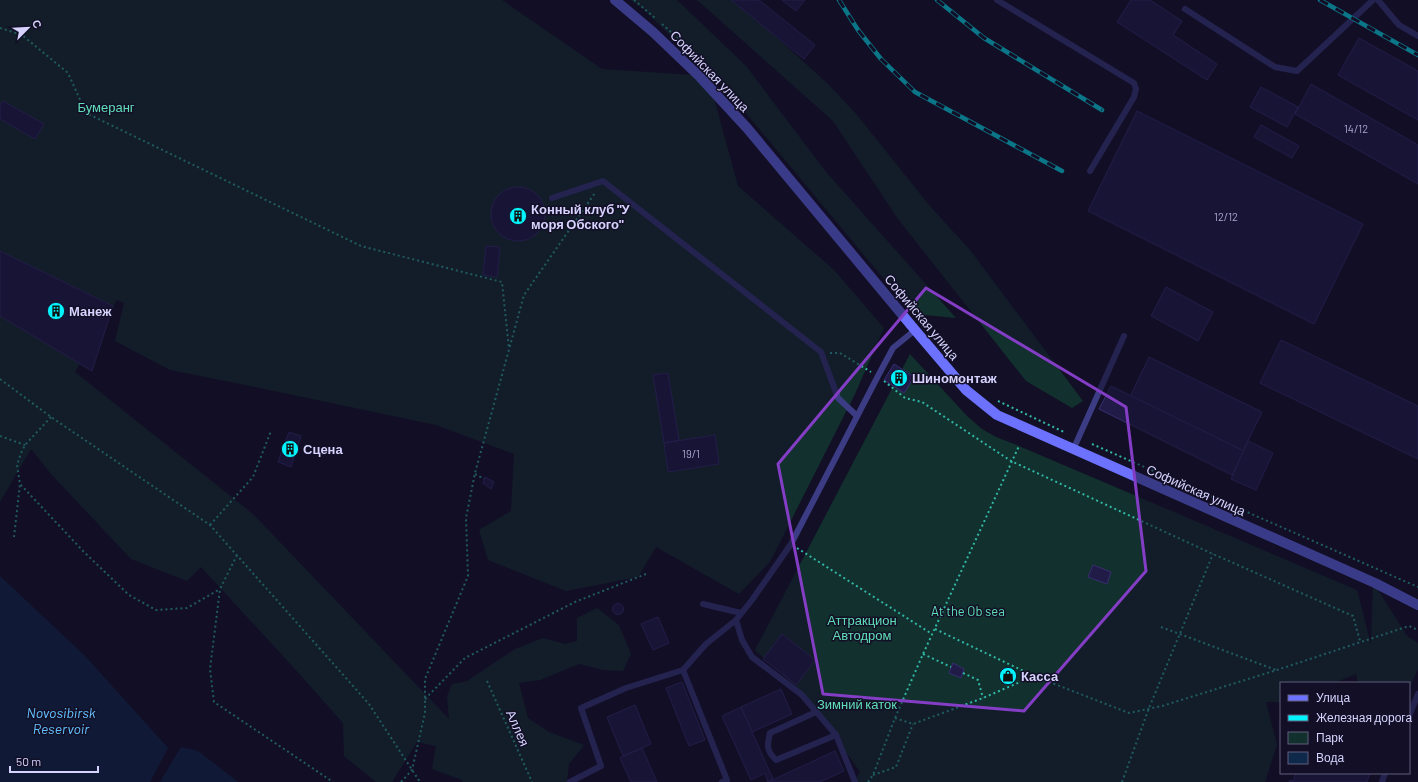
<svg xmlns="http://www.w3.org/2000/svg" width="1418" height="782" font-family="Barlow,sans-serif">
	<rect width="100%" height="100%" fill="#120f26"/>
	<g fill="#12302d">
		<polygon points="0,0 502,0 602,69 708,76 738,186 834,270 884,328 855,394 770,562 739,594 656,547 638,577 566,591 488,560 479,530 511,511 514,454 436,425 250,386 170,370 115,341 124,303 117,300 75,372 253,514 449,719 447,696 452,684 467,681 515,649 543,638 565,644 577,641 577,618 597,608 619,625 631,654 623,671 603,670 579,664 540,680 519,683 528,718 549,732 584,745 569,764 567,782 463,782 462,780 432,769 436,746 417,742 392,782 376,782 344,756 343,723 295,669 201,567 187,581 131,559 52,475 31,449 0,502"/>
		<polygon points="631,0 677,0 746,66 826,172 956,318 913,314 726,89 643,9"/>
		<polygon points="697,0 736,0 829,85 857,115 929,205 970,250 1083,401 1072,408 1026,381 898,219 833,121"/>
		<polygon points="910,354 967,416 982,429 996,437 1019,446 1357,590 1371,645 1373,582 1407,636 1418,643 1418,669 1409,689 1409,683 1358,683 1356,674 1334,683 1281,683 1281,702 1266,702 1277,745 1265,782 854,782 860,772 808,698 755,650"/>
	</g>
	<g fill="#0e294a">
		<polygon points="0,576 85,656 168,748 150,782 0,782"/>
		<polygon points="181,747 198,751 238,782 160,782"/>
	</g>
	<g fill="#211b47" stroke="#372e72">
		<polygon points="731,0 759,0 815,45 804,59"/>
		<polygon points="782,0 805,0 796,11"/>
		<polygon points="1131,0 1150,0 1182,21 1173,35 1217,64 1207,80 1117,22"/>
		<polygon points="1359,38 1418,71 1418,120 1338,75"/>
		<polygon points="1311,84 1418,145 1418,184 1295,114"/>
		<polygon points="1261,87 1298,107 1287,127 1250,107"/>
		<polygon points="3,101 44,124 35,139 0,119 0,105"/>
		<polygon points="1137,111 1363,224 1314,324 1088,211"/>
		<polygon points="1261,125 1299,146 1292,158 1254,137"/>
		<circle cx="518" cy="214" r="27"/>
		<polygon points="486,246 500,247 497,277 483,275"/>
		<polygon points="0,251 113,306 92,371 0,316"/>
		<polygon points="1166,287 1213,312 1198,341 1151,316"/>
		<polygon points="1281,340 1418,406 1418,459 1260,383"/>
		<polygon points="1149,357 1262,412 1243,451 1130,397"/>
		<polygon points="894,364 914,377 904,393 884,380"/>
		<polygon points="668,373 679,440 664,443 653,375"/>
		<polygon points="1111,386 1244,451 1232,475 1099,409"/>
		<polygon points="289,432 301,436 291,467 278,462"/>
		<polygon points="715,435 719,464 668,472 664,443"/>
		<polygon points="1248,441 1273,453 1256,490 1231,479"/>
		<polygon points="485,477 494,482 491,489 483,483"/>
		<polygon points="1093,565 1111,572 1107,584 1088,577"/>
		<circle cx="618" cy="609" r="5.5"/>
		<polygon points="658,617 669,643 653,650 641,624"/>
		<polygon points="782,634 815,660 796,685 763,659"/>
		<polygon points="953,663 964,669 961,678 949,673"/>
		<polygon points="1002,669 1016,674 1013,682 1000,678"/>
		<polygon points="682,682 705,740 689,746 666,688"/>
		<polygon points="781,689 792,714 752,732 741,707"/>
		<polygon points="635,705 651,744 623,756 607,717"/>
		<polygon points="741,707 773,779 768,782 765,773 751,780 722,716"/>
		<polygon points="642,748 657,782 631,782 620,758"/>
		<polygon points="835,751 844,771 820,782 768,782"/>
		<polygon points="1296,773 1370,773 1367,782 1289,782 1290,780 1293,781"/>
	</g>
	<g fill="none" stroke-linecap="round" stroke-linejoin="round">
		<g stroke="#30b7a6" stroke-width="2" stroke-dasharray="2 3" stroke-linecap="butt">
			<polyline points="634,0 655,18"/>
			<polyline points="662,24 680,40 698,59"/>
			<polyline points="0,28 22,35 68,73 86,113 361,246 502,282 509,349"/>
			<polyline points="830,353 840,353 871,372"/>
			<polyline points="0,379 51,417 210,525 369,704 420,782"/>
			<polyline points="884,381 905,398 922,402 1011,461 1213,554 1353,616 1360,641"/>
			<polyline points="998,401 1064,432"/>
			<polyline points="51,417 25,445 21,453 17,465 20,484 84,552 129,595 156,610 187,608 220,589"/>
			<polyline points="0,436 25,445"/>
			<polyline points="1092,444 1418,587"/>
			<polyline points="475,474 484,479"/>
			<polyline points="210,525 253,477 271,431"/>
			<polyline points="14,537 20,484"/>
			<polyline points="797,548 932,634"/>
			<polyline points="237,555 220,589 210,669 214,702 333,782"/>
			<polyline points="1161,627 1276,670"/>
			<polyline points="935,629 1034,676"/>
			<polyline points="923,654 951,667"/>
			<polyline points="963,673 978,680 983,698"/>
			<polyline points="487,681 532,782"/>
			<polyline points="425,699 465,658 575,602 646,574"/>
			<polyline points="895,718 913,724 983,698 1034,676 1129,713 1162,706 1277,670 1409,626 1418,630"/>
			<polyline points="873,775 896,767 913,724"/>
			<polyline points="401,782 412,770 425,713 425,679 468,576 466,518 475,473 524,295 595,193"/>
			<polyline points="868,782 873,775 895,718 923,654 1019,446"/>
			<polyline points="1122,782 1149,708 1213,554"/>
		</g>
		<g stroke="#3b3c84" stroke-width="6">
			<polyline points="997,0 1134,83 1136,89 1134,97 1090,171"/>
			<polyline points="1378,0 1399,25 1418,36"/>
			<polyline points="1185,9 1275,67 1297,71 1373,0"/>
			<polyline points="552,198 603,181 821,352 838,398 857,416"/>
			<polyline points="1073,450 1124,336"/>
			<polyline points="703,604 741,613"/>
			<polyline points="736,620 742,640 752,657 802,695 836,735 855,782"/>
			<polyline points="683,670 727,780 722,782"/>
			<path d="M816,712L770,733C767,746 766,750 776,760L836,735"/>
			<polyline points="1409,716 1418,694"/>
			<polyline points="570,782 601,766 581,708 626,688 683,670 706,644 736,620 752,600 791,544 878,376 893,348 915,330"/>
			<polyline points="1382,782 1385,773"/>
		</g>
		<polyline stroke="#6c71fe" stroke-width="10" points="615,0 653,32 700,77 747,128 915,330 966,390 997,415 1375,583 1418,605"/>
		<defs>
			<g id="rail">
				<polyline points="839,0 858,30 881,59 915,92 1062,171"/>
				<polyline points="937,0 984,38 1102,110"/>
				<polyline points="1320,0 1418,55"/>
			</g>
		</defs>
		<use href="#rail" stroke="#02f3fd" stroke-width="4.5"/>
		<use href="#rail" stroke="#120f26" stroke-width="3" stroke-dasharray="9" stroke-linecap="butt"/>
	</g>
	<path d="M0 0H1418V782H0ZM926,288L1126,407L1146,571L1024,711L823,694L778,464Z" fill="#120f26" fill-opacity=".55" fill-rule="evenodd"/>
	<path fill="none" stroke="#843dc5" stroke-width="3" stroke-linejoin="round" d="M926,288L1126,407L1146,571L1024,711L823,694L778,464Z"/>
	<defs>
		<symbol id="building-disc" viewBox="-11 -11 22 22"><circle r="9.5" fill="#02f3fd" stroke="#120f26"/><path d="M-4-6H4V6H1V3H-1V6H-4ZM-2.5-4.3h1.7v1.8h-1.7ZM.8-4.3h1.7v1.8H.8ZM-2.5-1h1.7V.8h-1.7ZM.8-1h1.7V.8H.8Z" fill="#111"/></symbol>
		<symbol id="shop-disc" viewBox="-11 -11 22 22"><circle r="9.5" fill="#02f3fd" stroke="#120f26"/><path d="M-5-2.5h2.3a2.7 3.5 0 0 1 5.4 0H5L5.5 6h-11ZM-1.5-2.5h3a1.5 2.3 0 0 0-3 0Z" fill="#111"/></symbol>
	</defs>
	<g fill-rule="evenodd">
		<use href="#building-disc" x="508" y="206" width="20" height="20"/>
		<use href="#building-disc" x="46" y="301" width="20" height="20"/>
		<use href="#building-disc" x="889" y="368" width="20" height="20"/>
		<use href="#building-disc" x="280" y="439" width="20" height="20"/>
		<use href="#shop-disc" x="998" y="666" width="20" height="20"/>
	</g>
	<g text-anchor="middle" stroke-width="3" stroke-linejoin="round" paint-order="stroke">
		<g font-size="11" fill="#a9a6d1">
			<text x="1356" y="133">14/12</text>
			<text x="1226" y="221">12/12</text>
			<text x="691" y="458">19/1</text>
		</g>
		<g font-size="13" fill="#d6d4ff" stroke="#120f26">
			<text transform="translate(710 71) rotate(46)" y="5">Софийская улица</text>
			<text transform="translate(922 317) rotate(50)" y="5">Софийская улица</text>
			<text transform="translate(1196 490) rotate(24)" y="5">Софийская улица</text>
			<text transform="translate(518 728) rotate(66)" y="5">Аллея</text>
		</g>
		<g font-size="13" fill="#60dfb7" stroke="#120f26">
			<text x="106" y="112">Бумеранг</text>
			<text x="968" y="616">At the Ob sea</text>
			<text x="862" y="625">Аттракцион<tspan x="862" dy="15">Автодром</tspan></text>
			<text x="857" y="709">Зимний каток</text>
		</g>
		<g font-size="13" font-weight="bold" fill="#d6d4ff" stroke="#120f26" text-anchor="start">
			<text x="531" y="214">Конный клуб "У<tspan x="531" dy="15">моря Обского"</tspan></text>
			<text x="69" y="316">Манеж</text>
			<text x="912" y="383">Шиномонтаж</text>
			<text x="303" y="454">Сцена</text>
			<text x="1021" y="681">Касса</text>
		</g>
		<g font-size="14" font-style="italic" fill="#63c0fe" stroke="#120f26">
			<text x="61" y="718">Novosibirsk<tspan x="61" dy="16">Reservoir</tspan></text>
		</g>
	</g>
	<rect x="1280" y="682" width="130" height="92" fill="#120f26" stroke="#605e7d"/>
	<rect x="1288" y="695" width="20" height="6" fill="#6c71fe" stroke="#605e7d"/>
	<text x="1316" y="702" font-size="12" fill="#d6d4ff">Улица</text>
	<rect x="1288" y="715" width="20" height="6" fill="#02f3fd" stroke="#605e7d"/>
	<text x="1316" y="722" font-size="12" fill="#d6d4ff">Железная дорога</text>
	<rect x="1288" y="732" width="20" height="12" fill="#12302d" stroke="#605e7d"/>
	<text x="1316" y="742" font-size="12" fill="#d6d4ff">Парк</text>
	<rect x="1288" y="752" width="20" height="12" fill="#0e294a" stroke="#605e7d"/>
	<text x="1316" y="762" font-size="12" fill="#d6d4ff">Вода</text>
	<g transform="translate(28 28) rotate(66)" stroke="#120f26" stroke-width="3" paint-order="stroke">
	<path d="M0-3L7 15L0 10L-7 15Z" fill="#d6d4ff"/>
	<text y="-6" font-size="11" font-weight="bold" text-anchor="middle" fill="#d6d4ff">С</text>
	</g>
	<path d="M10 766v6h88v-6" fill="none" stroke="#d6d4ff" stroke-width="2"/>
	<text x="16" y="766" font-size="12" fill="#d6d4ff" stroke="#120f26" stroke-width="3" paint-order="stroke">50 m</text>
</svg>
